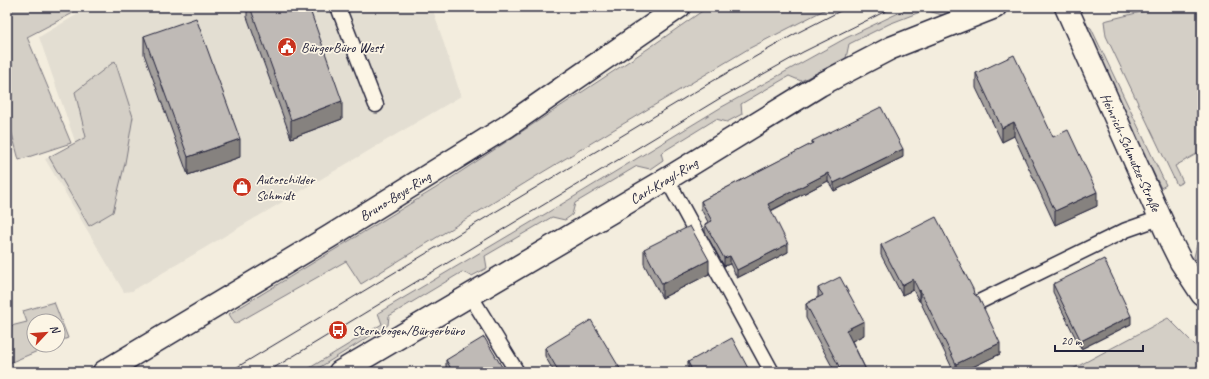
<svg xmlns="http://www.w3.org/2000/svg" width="1209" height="379" viewBox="0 0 1209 379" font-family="Caveat,sans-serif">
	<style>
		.built { fill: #e3ded2 }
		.green { fill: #d4cfc6; stroke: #7b7880 }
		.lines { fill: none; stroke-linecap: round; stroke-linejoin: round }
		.lane-casing { stroke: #22223b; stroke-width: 17 }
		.street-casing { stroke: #22223b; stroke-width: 25 }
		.lane { stroke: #fcf5e5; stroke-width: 14 }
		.street { stroke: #fcf5e5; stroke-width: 22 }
		.tram { stroke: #22223b; stroke-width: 1 }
		.wall { fill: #a4a09d; stroke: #22223b }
		.shaded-wall { fill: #86827f; stroke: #22223b }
		.building { fill: #bfbab6; stroke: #22223b }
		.labels { text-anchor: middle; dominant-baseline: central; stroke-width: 3.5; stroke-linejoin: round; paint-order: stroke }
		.poi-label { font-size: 14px; fill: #22223b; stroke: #fcf5e5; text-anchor: start }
		.street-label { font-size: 14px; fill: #22223b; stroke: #fcf5e5 }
	</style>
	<rect width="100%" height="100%" fill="#f3edde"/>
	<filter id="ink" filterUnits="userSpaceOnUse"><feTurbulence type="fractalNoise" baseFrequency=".025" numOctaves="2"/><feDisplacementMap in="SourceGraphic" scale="8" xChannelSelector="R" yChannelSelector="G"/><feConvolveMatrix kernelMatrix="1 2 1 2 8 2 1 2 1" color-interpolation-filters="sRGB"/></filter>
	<g filter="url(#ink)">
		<path class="built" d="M90 7H432L461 96 132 291 124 292 45 159 77 147 39 37Z"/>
		<path class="green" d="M7 7H71L73 13 27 37 71 143 19 160 11 130 7 111Z
			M708 7H830L748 49 543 172 361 284 346 261 235 324 229 314 436 188 649 48Z
			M911 7H954V11L942 15 925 10 889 24 849 44 846 58 801 81 789 76 741 104 742 114 727 122 716 119 661 153 663 160 650 169 637 166 575 203 572 215 565 220 552 217 485 256 487 268 472 276 462 272 389 316 388 325 312 372H303L382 324 378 313 562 204 720 108 846 38Z
			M1161 7H1202V151L1175 166 1183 182 1177 185 1106 36 1104 21Z
			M1086 25 1091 28 1166 185 1161 188 1089 43Z
			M115 61 133 117 125 163 113 212 89 226 49 157 86 137 75 92Z
			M1197 245 1202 254V270L1194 257Z
			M54 302 68 338 58 342V321H34V345H52L7 364V327L27 322 23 311Z
			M1168 318 1202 352V372H1067Z"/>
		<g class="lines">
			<g class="lane-casing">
				<path id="lane" d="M338 7 376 105
					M667 179 772 372
					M470 295 517 372
					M981 301 1126 230 1160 218"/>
			</g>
			<g class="street-casing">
				<g id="street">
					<path id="s1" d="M1066 7 1171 242 1181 262 1202 294"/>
					<path id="s2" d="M104 372 329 237 506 127 679 7"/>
					<path id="s3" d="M340 372 667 179 820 85 891 48 995 7"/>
				</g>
			</g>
			<use href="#lane" class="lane"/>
			<use href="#street" class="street"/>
			<path class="tram" d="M229 372 713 81 795 34 848 7
				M267 372 722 97 803 52 894 7"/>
		</g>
		<path class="wall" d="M247 7H309L342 119 291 138 247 17Z
			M144 36 240 157 188 175 144 54Z
			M976 73 1053 137 1097 206 1055 225 1014 136 1002 142 976 88Z
			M812 141 903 157 834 191 828 181 771 211 788 252 737 278 730 264 724 266 705 232V224L708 222 701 209V201L812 144Z
			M881 245 974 294 1000 354 962 372H954L920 301H919L913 290 902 295 881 255Z
			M644 249 709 274 662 298 644 264Z
			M1053 284 1131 324 1081 349 1053 292Z
			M818 288 864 335 852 341 867 372H835L806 318V304L818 297Z
			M545 348 622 372H554L545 356Z
			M446 360 505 372H446Z
			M688 362 750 372H689L688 370Z"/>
		<path class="shaded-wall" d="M342 101V119L291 138V120Z
			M1014 122V136L1002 142V128Z
			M240 139V157L188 175V157Z
			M903 149V157L834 191V183Z
			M828 173V181L768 212V204Z
			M1097 192V206L1055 225V211Z
			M788 244V252L737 278V270Z
			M730 256V264L724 266V258Z
			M709 260V274L662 298V284Z
			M913 279V290L902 295V285Z
			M920 290V301H919V291Z
			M1131 316V324L1081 349V341Z
			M864 321V335L846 344V330Z
			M1000 343V354L962 372H956V364Z"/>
		<path class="building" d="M250 7H309L342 101 291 120Z
			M196 18 240 139 188 157 144 36Z
			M1014 55 1053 137 1068 130 1097 192 1055 211 1014 122 1002 128 976 73Z
			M881 107 903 149 834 183 828 173 768 204 788 244 737 270 730 256 724 258 705 224 712 221 701 201 813 143 812 141Z
			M936 217 973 289 974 294 979 298 1000 343 956 364 920 290 919 291 913 279 902 285 881 245Z
			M690 226 709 260 662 284 644 249Z
			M1104 259 1131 316 1081 341 1053 284Z
			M840 277 864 321 846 330 867 372H842L806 304 823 295 818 288Z
			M591 320 622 372H559L545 348Z
			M484 337 505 372H453L446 360Z
			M732 338 750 372H693L688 362Z"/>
	</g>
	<defs>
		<g id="civic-disc" transform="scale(1)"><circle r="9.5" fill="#c8321e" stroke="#fcf5e5"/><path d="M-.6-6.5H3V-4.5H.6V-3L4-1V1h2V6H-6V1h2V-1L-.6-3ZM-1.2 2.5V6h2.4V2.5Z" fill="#fff"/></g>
		<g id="shop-disc" transform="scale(1)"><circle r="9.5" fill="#c8321e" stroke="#fcf5e5"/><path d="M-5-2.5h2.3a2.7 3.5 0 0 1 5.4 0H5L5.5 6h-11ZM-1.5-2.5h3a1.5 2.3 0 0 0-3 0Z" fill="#fff"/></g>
		<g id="bus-disc" transform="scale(1)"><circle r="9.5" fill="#c8321e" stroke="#fcf5e5"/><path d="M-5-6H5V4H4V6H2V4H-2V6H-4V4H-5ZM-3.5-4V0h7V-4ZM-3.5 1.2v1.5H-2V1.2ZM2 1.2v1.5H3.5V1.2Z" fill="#fff"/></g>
	</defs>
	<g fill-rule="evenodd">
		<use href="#civic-disc" x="287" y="47"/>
		<use href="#shop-disc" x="242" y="187"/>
		<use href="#bus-disc" x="338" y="330"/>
	</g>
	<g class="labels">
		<g class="poi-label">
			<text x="301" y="47">BürgerBüro West</text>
			<text x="256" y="179">Autoschilder<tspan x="256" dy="16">Schmidt</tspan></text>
			<text x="352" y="330">Sternbogen/Bürgerbüro</text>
		</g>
		<g class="street-label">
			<text stroke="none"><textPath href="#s1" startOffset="159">Heinrich-Schmutze-Straße</textPath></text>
			<text stroke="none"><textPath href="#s3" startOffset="376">Carl-Krayl-Ring</textPath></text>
			<text stroke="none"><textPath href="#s2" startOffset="340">Bruno-Beye-Ring</textPath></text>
		</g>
	</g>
	<rect width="1209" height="379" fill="none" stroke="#fcf5e5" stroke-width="24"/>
	<rect x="12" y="12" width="1185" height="355" fill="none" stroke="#22223b" stroke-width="1.5" filter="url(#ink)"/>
	<g transform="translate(46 333) rotate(64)"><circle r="19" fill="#fcf5e5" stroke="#a5a1a1"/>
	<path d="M0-3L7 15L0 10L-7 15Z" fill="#c8321e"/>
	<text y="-6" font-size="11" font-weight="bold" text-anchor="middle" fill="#22223b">N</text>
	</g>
	<path d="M1055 345v6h88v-6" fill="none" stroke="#22223b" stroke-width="2"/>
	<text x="1061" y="345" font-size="12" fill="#22223b" stroke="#fcf5e5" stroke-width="3" paint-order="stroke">20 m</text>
</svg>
